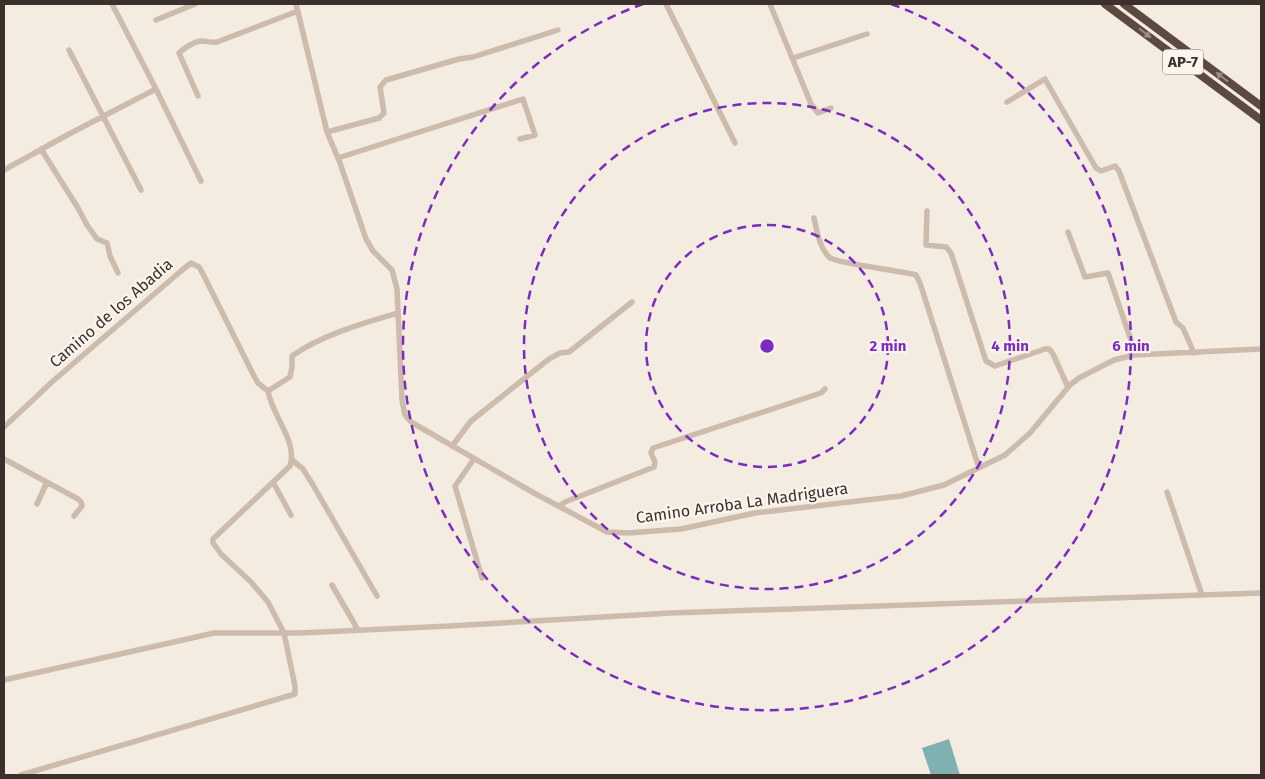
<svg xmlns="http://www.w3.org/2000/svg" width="1265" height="779" viewBox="0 0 1265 779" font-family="'Fira Sans',sans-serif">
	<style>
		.water { fill: #7fb0b2 }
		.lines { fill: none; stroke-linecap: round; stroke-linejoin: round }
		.minor { stroke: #cdbbac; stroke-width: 5.5 }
		.highway { stroke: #5c4a42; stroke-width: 8 }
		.oneway { fill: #9c8e87 }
		.ring { fill: none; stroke: #7b2cbf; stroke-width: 2.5; stroke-dasharray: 9 6 }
		.labels { text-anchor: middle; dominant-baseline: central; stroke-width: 4.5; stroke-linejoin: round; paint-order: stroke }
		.shield { fill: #fbf5ee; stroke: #756b66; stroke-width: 1 }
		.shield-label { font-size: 15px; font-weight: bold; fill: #3b302b }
		.street-label { font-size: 16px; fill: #3b302b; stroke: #fbf5ee }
		.centre { fill: #7b2cbf; stroke: #fbf5ee; stroke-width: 2.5 }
		.ring-label { font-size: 15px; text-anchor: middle; font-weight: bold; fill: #7b2cbf; stroke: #fbf5ee; stroke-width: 4.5; stroke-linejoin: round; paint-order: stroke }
	</style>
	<rect width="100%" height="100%" fill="#f4ebe1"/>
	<path class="water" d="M949 739 960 775H931L922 748Z"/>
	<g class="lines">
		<path class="minor" d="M112 4 156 89
			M296 4 327 132 340 163 366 239 373 251 392 270 397 289 402 400 405 415 411 422 534 493 607 532 628 533 681 529 755 513 901 496 944 485 1005 455 1030 433 1070 385 1079 378 1114 360 1134 355 1261 349
			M666 4 735 143
			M770 4 811 104 818 113 831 108
			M156 20 195 4
			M69 50 141 190
			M793 58 867 34
			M198 96 179 53C184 48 194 42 201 41 206 41 212 43 217 42L298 11
			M1007 102 1045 79 1096 168 1101 171 1115 166 1119 171 1176 322 1183 328 1194 353
			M327 132 379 118 384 113 380 87 386 80 459 59 473 57 558 30
			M41 149 78 208 87 225 97 239 107 243 110 256 118 273
			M338 158 523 99 535 135 520 139
			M4 170 69 134 156 89 201 181
			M927 211 926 245 946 247 951 253 986 361 995 366 1045 349H1049L1053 354 1068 387
			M814 218C817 231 819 247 829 257 834 263 902 271 916 275L920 283 979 468
			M1068 232 1085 277 1108 273 1136 355
			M268 391 290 377 292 367V356C321 335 364 323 398 313
			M4 427 53 381 181 271 191 263 199 267 202 272 253 374 258 383 268 391C272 416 298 441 290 466L213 539V543L221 554 251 582 268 602 284 633 295 686V694L21 775
			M452 446 471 421 549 359 560 353 569 352 632 302
			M4 459 78 499 81 502 82 506 74 516
			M474 459 455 486 482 578
			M292 460 303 469 313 485 377 596
			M273 482 291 515
			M1167 492 1202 595
			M37 504 47 482
			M559 506 565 502 654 467 655 462 651 453 653 448 821 393 825 389
			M332 585 358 630
			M4 680 214 633H299L450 626 671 613 1261 593"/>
		<path class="highway" d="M1105 4 1261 120
			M1124 4 1261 106"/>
	</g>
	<defs><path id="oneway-solid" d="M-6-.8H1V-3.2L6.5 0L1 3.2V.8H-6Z" transform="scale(1.25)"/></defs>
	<g class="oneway">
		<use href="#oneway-solid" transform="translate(1145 33) rotate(37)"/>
		<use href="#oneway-solid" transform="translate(1222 77) rotate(-143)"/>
	</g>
	<g class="ring">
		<circle cx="767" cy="346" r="121"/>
		<circle cx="767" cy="346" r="243"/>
		<path d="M891 4A364 364 0 1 1 643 4"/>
	</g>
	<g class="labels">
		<rect class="shield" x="1163" y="49.5" width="40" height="25" rx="4"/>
		<g class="shield-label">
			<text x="1183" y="62">AP-7</text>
		</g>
		<g class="street-label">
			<text transform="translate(111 313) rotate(-41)">Camino de los Abadia</text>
			<text transform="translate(742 503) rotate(-8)">Camino Arroba La Madriguera</text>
		</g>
	</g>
	<circle cx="767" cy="346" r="8" class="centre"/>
	<g class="ring-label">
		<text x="888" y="351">2 min</text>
		<text x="1010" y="351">4 min</text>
		<text x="1131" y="351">6 min</text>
	</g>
	<rect width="1265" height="779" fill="none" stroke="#3b302b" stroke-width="10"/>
</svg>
